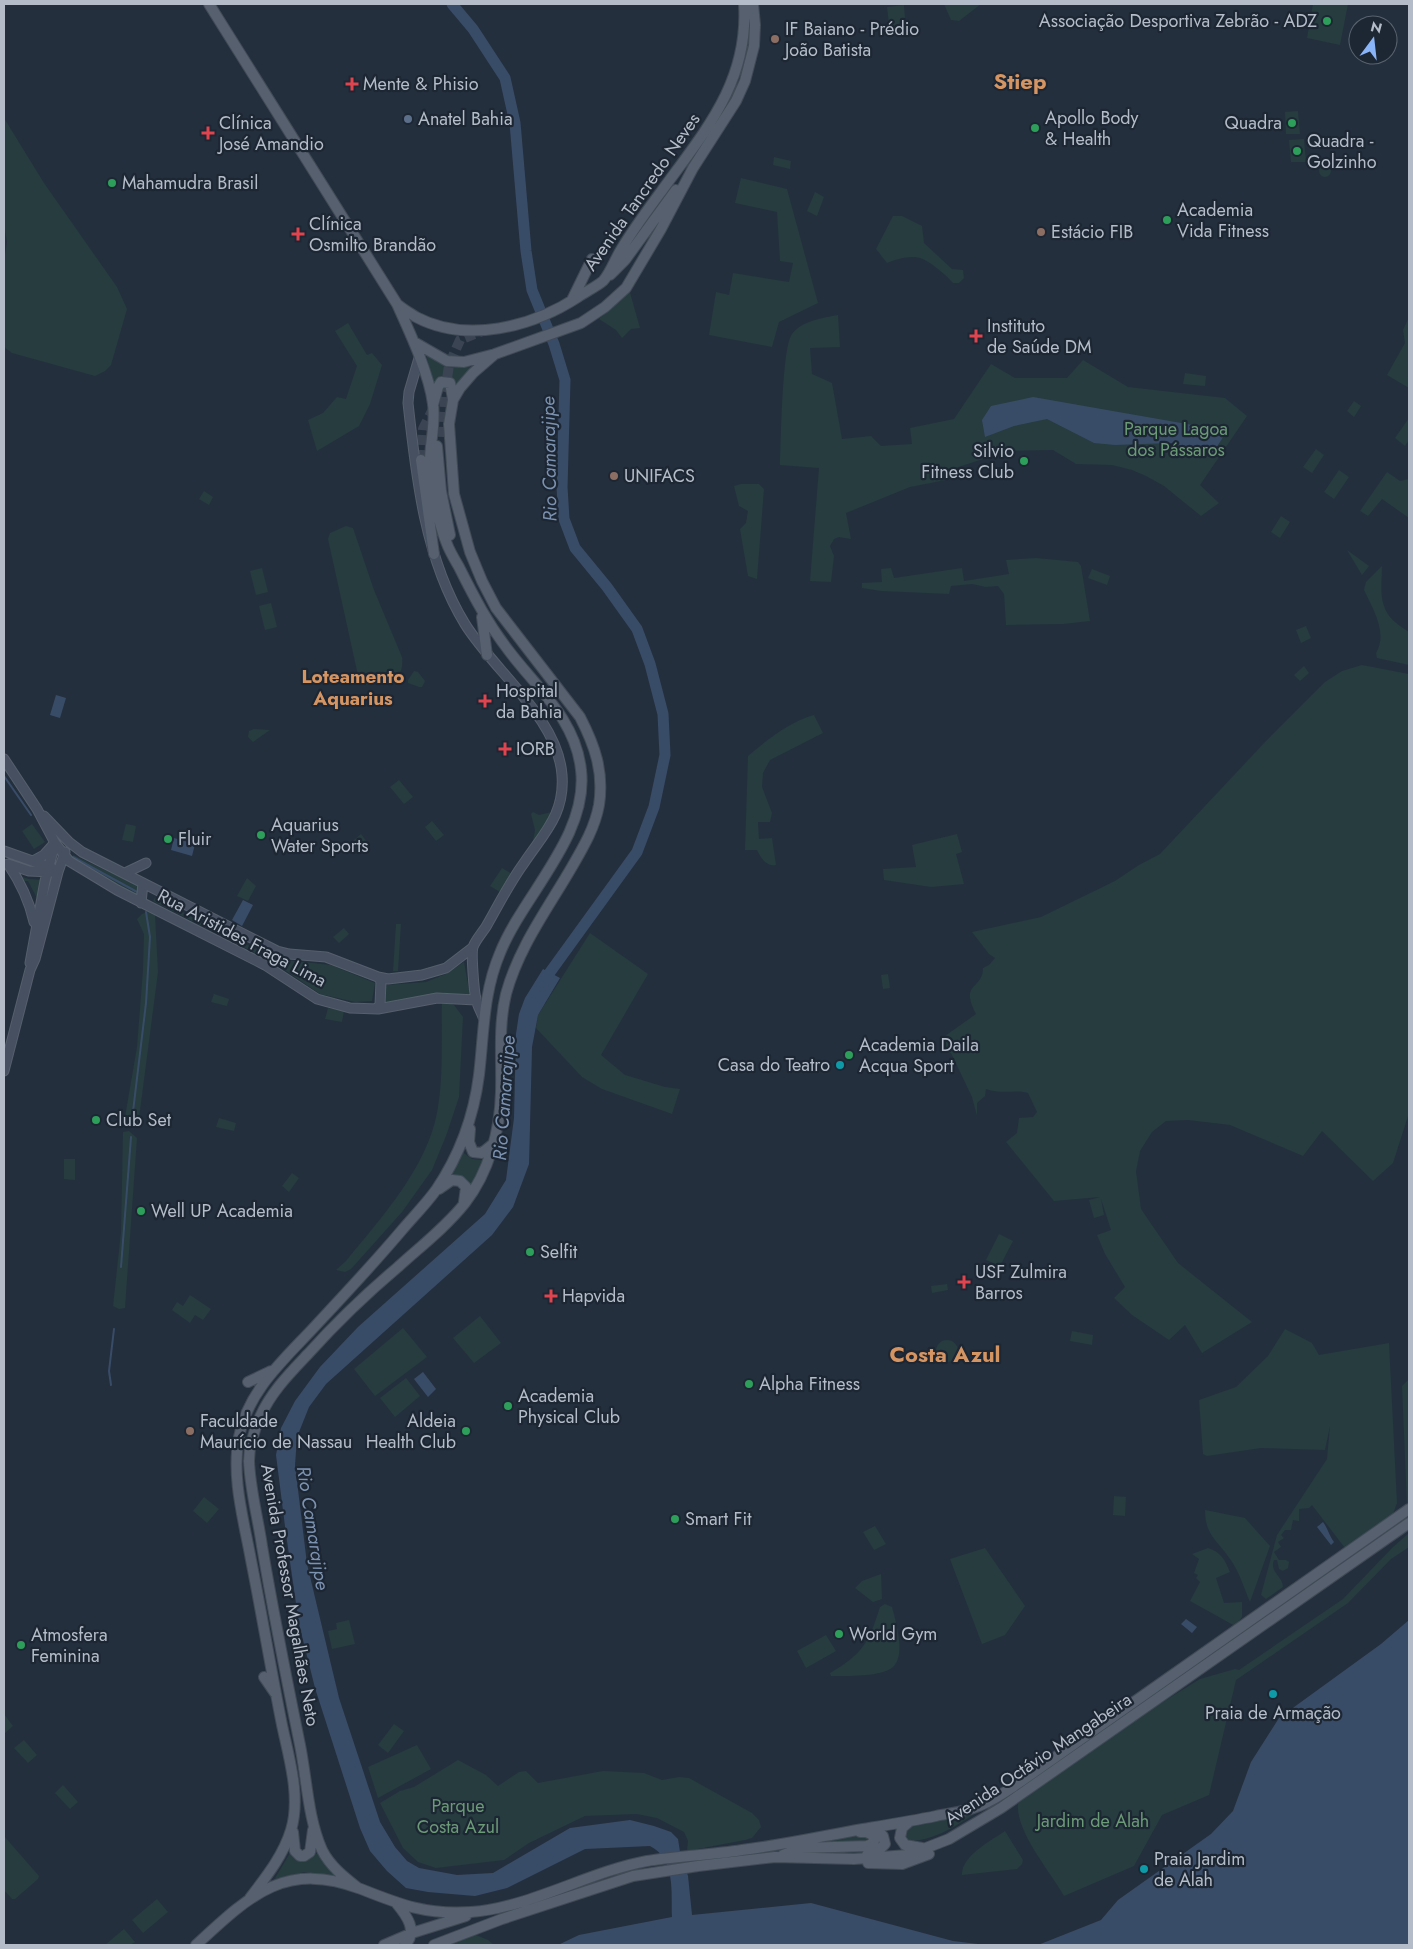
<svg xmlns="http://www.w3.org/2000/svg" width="1413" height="1949" viewBox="0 0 1413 1949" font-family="Jost,sans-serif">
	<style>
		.green { fill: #263c3f }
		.water { fill: #394c67 }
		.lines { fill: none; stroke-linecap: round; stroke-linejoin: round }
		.stream { stroke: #394c67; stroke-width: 2 }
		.river { stroke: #394c67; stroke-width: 11 }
		.primary-tunnel { stroke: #3a4453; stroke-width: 10; stroke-dasharray: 10 5; stroke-linecap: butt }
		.secondary-casing { stroke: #565f6c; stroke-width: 11 }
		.primary-casing { stroke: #414a57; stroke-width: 12 }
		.secondary { stroke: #465061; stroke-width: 9 }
		.primary { stroke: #56606e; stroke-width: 10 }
		.leisure-dot { fill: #2e9e5b; stroke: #1d2633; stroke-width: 2 }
		.education-dot { fill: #8d6e63; stroke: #1d2633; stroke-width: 2 }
		.health-dot { fill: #e0444e; stroke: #1d2633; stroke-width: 2 }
		.service-dot { fill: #5c6f8a; stroke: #1d2633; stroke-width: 2 }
		.culture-dot { fill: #0f9aa8; stroke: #1d2633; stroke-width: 2 }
		.labels { text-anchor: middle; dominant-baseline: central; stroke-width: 4.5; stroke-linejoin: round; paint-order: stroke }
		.poi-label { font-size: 18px; fill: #b4bcc9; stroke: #1d2633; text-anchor: start }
		.street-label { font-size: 18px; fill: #b4bcc9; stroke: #1d2633 }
		.park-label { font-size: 18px; fill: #6b9a76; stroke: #1d2633 }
		.water-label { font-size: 19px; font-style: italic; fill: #7c92b1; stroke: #1d2633 }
		.neighbourhood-label { font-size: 19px; font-weight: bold; fill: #d59563; stroke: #1d2633 }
		.district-label { font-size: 22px; font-weight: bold; fill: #d59563; stroke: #1d2633 }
	</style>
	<rect width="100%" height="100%" fill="#242f3e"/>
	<path class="green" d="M944 4H981L959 21 951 20Z
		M1313 4H1348L1340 45 1307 38Z
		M904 5 906 32 890 33 887 7Z
		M1298 111 1300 134H1286L1285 112Z
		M4 118 44 183 117 287 127 309 111 365 105 371 95 376 12 353 4 347V261L7 242 4 224Z
		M1304 139 1306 162H1291L1289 140Z
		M774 157 791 161 790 169 773 165Z
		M1319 171a6 6 0 1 1 12 0a6 6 0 1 1-12 0Z
		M741 178 787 189 818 303 779 322 772 347 709 335 716 292 729 295 733 273 789 282 793 263 780 261 777 212 735 203Z
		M815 192 824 197 817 216 807 211Z
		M893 216H902L922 226 924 243 952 269 963 270 964 278 959 283H953C945 274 931 262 920 258 911 255 896 259 887 263L876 249Z
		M629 289 640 328 631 329 622 338 616 330 599 319 623 297Z
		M838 315 840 347 810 348 812 374 832 383 842 439 871 436 881 446 912 444 910 428 954 419 991 364 1015 378H1067L1083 360 1128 387 1225 398 1247 416 1200 485 1219 503 1201 516 1164 486 1146 476 1132 470 1112 465 1076 464 1053 450 1008 451 949 470 951 479 910 487 846 513 851 539 839 537 834 539 830 546 834 556 831 582 810 581 819 468 780 465C781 443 782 347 792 334 803 320 823 318 838 315Z
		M1409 317V388L1387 375 1405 343 1403 330Z
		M348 323 367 355 372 353 382 365 370 404 359 426 317 451 308 420 323 413 337 397 346 399 357 366 335 331Z
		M426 354C441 364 453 368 472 367L457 385 448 377 439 379 434 386Z
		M1185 373 1206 376 1205 386 1183 384Z
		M1354 401 1361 406 1354 417 1347 411Z
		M1409 418V440L1405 446 1395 438Z
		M1316 449 1324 455 1312 473 1303 467Z
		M1339 470 1349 477 1334 499 1324 492Z
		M1387 472 1400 481 1409 479V518L1382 499 1368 516 1360 511Z
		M741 484H759L764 489 757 579 748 576 740 529 746 523 748 511 739 506 734 486Z
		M204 491 213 497 209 505 199 499Z
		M1281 516 1290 522 1280 538 1271 532Z
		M346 526 353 528 374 590 402 657C405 683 386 682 366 685L359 680 328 539 330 533Z
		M1347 550 1369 566 1362 575Z
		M1036 558 1078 562 1081 566 1090 621 1063 624 1006 625 1004 594 998 586 986 587 972 584 951 586 949 594 881 591 862 588V583L882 582 881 569 891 568 894 578 962 568 964 581 1009 574 1006 560Z
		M1382 566C1382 583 1378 602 1390 617 1395 623 1403 628 1409 632V665L1377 658 1376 653C1388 633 1373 609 1364 590L1366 582Z
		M262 568 268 592 256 595 250 571Z
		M1092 569 1110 576 1107 585 1088 578Z
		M271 603 277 627 265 630 259 606Z
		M1306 626 1311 638 1301 643 1296 630Z
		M1362 665 1409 674V1113L1393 1163 1373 1181 1322 1131 1303 1156 1230 1125 1188 1120 1166 1121 1152 1132 1140 1151 1136 1171 1141 1209 1178 1263 1252 1322 1202 1353 1185 1325 1169 1340 1132 1315 1114 1298 1125 1287 1105 1254 1097 1235 1111 1230 1101 1199 1104 1215 1094 1218 1089 1200 1100 1197 1054 1201 1006 1142 1017 1133 1019 1118 1033 1117 1037 1112 1028 1093C1014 1089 1004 1095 986 1089L985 1096 977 1103V1116L972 1097 951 1053H947L945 1036 976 1014C959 982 983 990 983 968L989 965 995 958 989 954 972 932 1041 917 1115 881 1139 865 1160 854 1266 741 1325 682 1342 671Z
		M1304 666 1309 673 1300 681 1294 675Z
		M414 671 418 672 425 681 422 687H419L408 683V680Z
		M814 715 823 733 770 760 763 773 762 787 772 813 770 822H758L759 839 772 838 776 865C766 867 761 858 757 850H745L748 756C767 740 789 722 814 715Z
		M254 729 270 730 253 742 248 737 249 731Z
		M399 780 413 797 404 804 390 787Z
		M533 812 539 815 552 812 546 827 532 846 535 830 531 814Z
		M432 821 444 835 436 841 425 827Z
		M32 824 45 842 34 849 22 831Z
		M126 824 136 826 133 842 122 840Z
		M361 834 367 842 354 853 348 845Z
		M957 834 962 852 956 854 964 884 931 887 884 880 883 869 916 867 912 845Z
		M73 855 141 887 138 899 71 858Z
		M502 868 512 874 500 892 490 886Z
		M19 876 29 879 44 880 39 902 28 881H23Z
		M247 878 256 886 248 901 237 896Z
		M155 898 275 959 331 965 375 983 372 1001 355 1002 320 994 273 962 153 901Z
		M148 912 155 915 158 972 138 1126 125 1117 137 1047 143 970 144 934 137 919 142 914Z
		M396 924H401L398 971H393Z
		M344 928 349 934 339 943 333 937Z
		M590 933 648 974 601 1055 625 1075 665 1087 680 1089 672 1114 602 1089 582 1077 536 1028 538 1015Z
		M464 962 470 995 438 994 384 1004 386 985 426 982 446 974Z
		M888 974 890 988 883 989 881 975Z
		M214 994 229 999 227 1006 211 1002Z
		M442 1000 454 1005 463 1017 459 1097 446 1136 432 1170 402 1212 351 1269 345 1272 336 1270 346 1261C381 1218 426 1169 437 1113 444 1076 441 1037 442 1000Z
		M328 1008 344 1011 342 1022 325 1019Z
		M219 1118 236 1123 234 1131 216 1127Z
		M129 1131 137 1138 125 1308 119 1309 113 1306 121 1232 123 1132Z
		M461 1151 472 1159 484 1160 471 1188 450 1177Z
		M64 1159H75V1180L64 1179Z
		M292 1173 299 1178 289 1192 282 1186Z
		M999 1234 1013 1241 1000 1266 986 1260Z
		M947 1284 948 1290 932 1293 931 1286Z
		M190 1295 211 1309 203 1320 195 1315 190 1323 172 1310 177 1302 183 1306Z
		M480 1316 501 1343 474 1363 453 1338Z
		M403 1328 427 1357 375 1396 354 1369Z
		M1285 1329 1312 1343 1319 1355 1389 1343 1397 1503 1393 1514 1348 1552 1312 1505 1309 1508 1299 1509V1521L1293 1520 1291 1530H1285L1281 1535 1284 1538 1278 1542 1281 1547 1274 1552 1279 1560H1286L1289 1562 1288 1568 1283 1571 1279 1569 1277 1560H1274C1269 1572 1283 1576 1283 1587L1266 1599 1261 1595 1277 1535 1327 1459 1330 1426 1325 1450 1261 1448 1207 1456 1203 1454 1199 1400 1236 1387 1268 1356Z
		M1072 1331 1093 1335 1092 1345 1070 1341Z
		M936 1351a11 11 0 1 1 22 0a11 11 0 1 1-22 0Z
		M406 1378 420 1396 395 1417 380 1398Z
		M1409 1379V1503L1407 1505 1402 1386Z
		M1114 1496 1126 1497 1125 1516 1113 1515Z
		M204 1497 219 1509 207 1523 193 1511Z
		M1205 1510 1245 1518 1270 1546 1250 1602C1244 1588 1239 1571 1230 1559 1217 1540 1205 1535 1205 1510Z
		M875 1526 886 1544 874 1550 863 1532Z
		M1409 1533V1547L1391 1559 1348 1603 1236 1680 1209 1795 1162 1815 1134 1866 1064 1896C1050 1871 1015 1831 1018 1803L1153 1708 1200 1679 1235 1669 1239 1670 1343 1599 1393 1547Z
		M985 1548 1025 1606 1005 1635 982 1644 950 1559Z
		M1208 1548C1221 1552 1225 1560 1230 1572L1216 1578 1224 1603 1242 1602V1617L1235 1626 1190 1601 1200 1582 1196 1578 1198 1575 1194 1573 1199 1559 1192 1554Z
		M881 1574 882 1599 873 1602 855 1588 862 1581Z
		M885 1604 892 1607C896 1622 906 1655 893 1667 882 1677 846 1676 831 1676L830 1673C863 1654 869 1642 880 1607Z
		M349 1620 355 1644 332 1649 328 1631 337 1629 336 1623Z
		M826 1635 836 1651 806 1668 797 1651Z
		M4 1714 13 1726 4 1734Z
		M394 1724 404 1731 388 1753 378 1745Z
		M24 1740 37 1755 28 1763 14 1748Z
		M417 1745 431 1769 378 1798 368 1767Z
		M458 1760 486 1775 498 1786 519 1772 526 1771 538 1783 603 1771 644 1773 662 1780 679 1777 689 1778 752 1813 759 1820 761 1827 752 1838 745 1840 687 1851 688 1841 684 1832 657 1818 637 1814 585 1816 529 1843 504 1860 436 1868 418 1862 403 1848 380 1803 400 1791 414 1787Z
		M63 1785 78 1802 70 1809 55 1793Z
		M979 1811C959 1824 933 1842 908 1841L904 1836V1832L909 1826Z
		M1005 1831 1023 1860 1022 1864 1017 1869 962 1875C961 1856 992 1840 1005 1831Z
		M870 1832 882 1841 866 1853 786 1852 759 1854V1852Z
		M4 1836 39 1876 38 1879 15 1899H12L4 1890Z
		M290 1853C299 1862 308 1862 317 1853L337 1877 304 1872 274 1880Z
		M157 1899 168 1912 143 1933 132 1920Z
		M124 1929 135 1942 130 1945H105Z
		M476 1935 488 1940 494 1945H443L467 1936Z"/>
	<path class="water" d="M1033 397 1221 430 1225 434 1213 453 1171 443 1115 445 1094 443 1047 419 1014 426 985 437 982 420 991 406Z
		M56 695 66 698 60 718 50 715Z
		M174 838 195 844 192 856 171 850Z
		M243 900 253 905 242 926 232 920Z
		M543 969 560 978 538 1015 532 1047 529 1164 513 1207 492 1235 326 1384 309 1407 297 1437 295 1465 307 1564 339 1698 380 1822 395 1847 407 1861 419 1868 457 1875 493 1873 570 1828 630 1820 654 1826 671 1832 678 1839 680 1852 688 1876 692 1915 811 1903 953 1941 986 1945H558L579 1935 672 1917C671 1893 676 1859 650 1846L585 1849 507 1888 475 1896 428 1892 406 1888 387 1871 370 1851 360 1828 315 1688 299 1624 286 1534 276 1455 281 1428 295 1401 320 1367 358 1327 485 1214 506 1180 514 1118 516 1034 519 1014 525 998Z
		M423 1372 436 1389 428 1397 414 1379Z
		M1323 1522C1328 1529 1329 1535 1334 1542L1331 1545 1317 1527Z
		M1186 1619 1197 1627 1192 1633 1181 1624Z
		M1409 1620V1945H1038L1101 1920 1118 1900 1211 1834 1233 1811 1251 1762 1279 1718 1381 1644Z"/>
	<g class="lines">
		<path class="stream" d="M4 776 31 815
			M73 857 139 893
			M132 1120 146 1003 150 937 146 912
			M121 1267 131 1137
			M111 1385 109 1371 114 1329"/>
		<path class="river" d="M452 4 473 29 505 78 515 123 526 251 532 290 554 344 565 380 562 487 564 519 575 548 607 587 637 629 650 664 663 714 665 755 654 807 637 852 548 975 542 986"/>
		<path class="primary-tunnel" d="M443 437 445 393 449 365 460 340 482 331
			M421 460 423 429 434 407"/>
		<g class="secondary-casing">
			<path id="secondary" d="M419 358 409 392 408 403C416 477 425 559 465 624 494 671 558 718 562 775 565 814 544 833 524 863 510 882 499 904 487 925 483 932 476 939 473 947 471 953 474 992 476 999 477 1005 481 1011 483 1017
				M4 759 37 809 55 843 69 861 117 890 265 965 317 999 350 1008 378 1009 437 998 476 1000
				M44 816 69 842 82 852 277 951 289 954 326 957 378 977 388 979 422 975 446 968 472 948
				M4 851 52 868
				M33 861 44 855 53 845
				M8 864C21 883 29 900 34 922
				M8 864 29 871 51 872
				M125 873 146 863
				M141 903 143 883
				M30 963 45 881 55 843
				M376 1009 380 1005 381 981 378 977
				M4 1071 30 970 35 959 58 872 65 852"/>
		</g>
		<g class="primary-casing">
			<path id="primary" d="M209 4 397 304C403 309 410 313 416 317 467 344 532 327 578 297 585 292 596 287 603 281 610 274 616 257 622 248 634 228 649 208 663 189 706 130 749 81 744 4
				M610 275 625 260 676 190
				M572 300 592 259
				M414 342 447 361 464 362 495 354 581 323 605 307 626 288 661 229 693 168 736 101 745 81 754 46 755 25 753 4
				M433 405 438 387 441 382 450 383 453 399
				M437 446 441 491 450 535
				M421 460 434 554
				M482 617 487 655
				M470 1129 469 1142 473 1152 482 1153 493 1144
				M439 1189 452 1180 460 1181 466 1187 464 1202
				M248 1382 271 1371
				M264 1677 275 1693
				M910 1821 902 1828 900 1838 905 1845 922 1848
				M293 1832 295 1851 300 1856H304L310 1852 313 1830
				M783 1855 802 1848 867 1846 872 1844 874 1841 873 1835 866 1832H860
				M867 1855 878 1851 885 1844 883 1836 875 1827
				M868 1863 902 1864 929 1854
				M358 1888C344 1877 330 1866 322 1850 307 1816 307 1776 299 1740 286 1676 273 1611 262 1546 258 1518 250 1489 249 1461 249 1446 254 1431 260 1417 271 1392 290 1373 308 1354 336 1323 366 1294 398 1267 420 1247 446 1227 465 1203 489 1172 500 1131 501 1092 502 1059 498 1027 506 994 519 946 549 907 573 865 584 846 595 827 599 805 604 772 595 746 580 717L496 608 482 581 470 552 454 494 449 424 453 400 460 388 473 373 495 354
				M250 1898C266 1877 283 1856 291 1830 301 1797 289 1758 282 1725 271 1670 262 1615 251 1560 244 1521 231 1477 239 1437 248 1389 287 1357 318 1323 347 1292 375 1262 402 1230 413 1217 426 1204 436 1190 459 1156 474 1115 479 1075 484 1033 483 993 500 953 523 895 589 836 581 770 576 720 537 688 509 651 488 624 474 597 459 567 455 560 450 552 447 544 439 525 431 487 430 466 429 446 436 425 433 404 429 373 410 333 397 304
				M397 1904C407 1916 418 1931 405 1945
				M196 1945C249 1896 285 1860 361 1889 401 1905 427 1915 471 1912 529 1908 588 1872 647 1861 678 1856 711 1855 742 1850 783 1845 823 1836 863 1829 887 1825 912 1821 936 1816 950 1813 965 1812 979 1806 994 1800 1007 1791 1020 1782L1409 1509
				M384 1945 412 1933 466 1916
				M434 1945 502 1919 633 1876 698 1866 775 1857 854 1859 908 1855 949 1839 1001 1808 1409 1523"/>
		</g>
		<use href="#secondary" class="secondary"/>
		<use href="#primary" class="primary"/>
	</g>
	<g class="leisure-dot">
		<circle cx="1327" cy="21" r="5"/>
		<circle cx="1292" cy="123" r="5"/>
		<circle cx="1035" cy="128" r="5"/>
		<circle cx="1297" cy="151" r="5"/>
		<circle cx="112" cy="183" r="5"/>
		<circle cx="1167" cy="220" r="5"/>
		<circle cx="1024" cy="461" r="5"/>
		<circle cx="261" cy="835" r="5"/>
		<circle cx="168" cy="839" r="5"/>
		<circle cx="849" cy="1055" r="5"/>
		<circle cx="96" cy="1120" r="5"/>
		<circle cx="141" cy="1211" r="5"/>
		<circle cx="530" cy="1252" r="5"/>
		<circle cx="749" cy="1384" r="5"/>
		<circle cx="508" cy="1406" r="5"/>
		<circle cx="466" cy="1431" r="5"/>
		<circle cx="675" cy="1519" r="5"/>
		<circle cx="839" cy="1634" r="5"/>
		<circle cx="21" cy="1645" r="5"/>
	</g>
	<g class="education-dot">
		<circle cx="775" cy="39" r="5"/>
		<circle cx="1041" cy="232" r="5"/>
		<circle cx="614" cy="476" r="5"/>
		<circle cx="190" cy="1431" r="5"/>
	</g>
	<g class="health-dot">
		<path d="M349.5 76.5h5v5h5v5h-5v5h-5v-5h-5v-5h5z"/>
		<path d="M205.5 125.5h5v5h5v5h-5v5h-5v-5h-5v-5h5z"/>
		<path d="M295.5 226.5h5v5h5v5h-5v5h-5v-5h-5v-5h5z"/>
		<path d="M973.5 328.5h5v5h5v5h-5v5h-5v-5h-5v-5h5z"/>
		<path d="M482.5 693.5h5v5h5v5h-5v5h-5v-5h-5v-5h5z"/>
		<path d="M502.5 741.5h5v5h5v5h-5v5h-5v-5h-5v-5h5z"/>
		<path d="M961.5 1274.5h5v5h5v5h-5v5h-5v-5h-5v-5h5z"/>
		<path d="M548.5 1288.5h5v5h5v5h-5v5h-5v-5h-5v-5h5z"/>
	</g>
	<circle class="service-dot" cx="408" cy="119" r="5"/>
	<g class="culture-dot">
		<circle cx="840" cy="1065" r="5"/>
		<circle cx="1273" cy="1694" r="5"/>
		<circle cx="1144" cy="1869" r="5"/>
	</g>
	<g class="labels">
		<g class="poi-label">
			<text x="1317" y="21" text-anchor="end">Associação Desportiva Zebrão - ADZ</text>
			<text x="785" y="29">IF Baiano - Prédio<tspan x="785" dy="21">João Batista</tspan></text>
			<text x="363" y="84">Mente &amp; Phisio</text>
			<text x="1045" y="118">Apollo Body<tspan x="1045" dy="21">&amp; Health</tspan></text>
			<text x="418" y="119">Anatel Bahia</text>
			<text x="219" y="123">Clínica<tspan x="219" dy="21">José Amandio</tspan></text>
			<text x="1282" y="123" text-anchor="end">Quadra</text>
			<text x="1307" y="141">Quadra -<tspan x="1307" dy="21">Golzinho</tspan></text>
			<text x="122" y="183">Mahamudra Brasil</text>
			<text x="1177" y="210">Academia<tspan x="1177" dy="21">Vida Fitness</tspan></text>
			<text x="309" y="224">Clínica<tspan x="309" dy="21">Osmilto Brandão</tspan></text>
			<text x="1051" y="232">Estácio FIB</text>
			<text x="987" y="326">Instituto<tspan x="987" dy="21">de Saúde DM</tspan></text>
			<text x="1014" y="451" text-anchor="end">Silvio<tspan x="1014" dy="21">Fitness Club</tspan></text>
			<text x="624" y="476">UNIFACS</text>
			<text x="496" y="691">Hospital<tspan x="496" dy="21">da Bahia</tspan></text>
			<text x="516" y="749">IORB</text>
			<text x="271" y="825">Aquarius<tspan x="271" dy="21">Water Sports</tspan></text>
			<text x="178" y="839">Fluir</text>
			<text x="859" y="1045">Academia Daila<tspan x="859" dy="21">Acqua Sport</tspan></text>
			<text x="830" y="1065" text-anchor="end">Casa do Teatro</text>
			<text x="106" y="1120">Club Set</text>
			<text x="151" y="1211">Well UP Academia</text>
			<text x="540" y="1252">Selfit</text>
			<text x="975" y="1272">USF Zulmira<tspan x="975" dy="21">Barros</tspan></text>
			<text x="562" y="1296">Hapvida</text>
			<text x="759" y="1384">Alpha Fitness</text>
			<text x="518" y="1396">Academia<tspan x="518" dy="21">Physical Club</tspan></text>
			<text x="200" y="1421">Faculdade<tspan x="200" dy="21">Maurício de Nassau</tspan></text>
			<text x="456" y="1421" text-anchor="end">Aldeia<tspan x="456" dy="21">Health Club</tspan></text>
			<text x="685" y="1519">Smart Fit</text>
			<text x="849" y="1634">World Gym</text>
			<text x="31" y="1635">Atmosfera<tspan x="31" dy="21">Feminina</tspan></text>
			<text x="1273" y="1713" text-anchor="middle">Praia de Armação</text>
			<text x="1154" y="1859">Praia Jardim<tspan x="1154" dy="21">de Alah</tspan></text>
		</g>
		<g class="street-label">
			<text transform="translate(642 192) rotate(-55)">Avenida Tancredo Neves</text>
			<text transform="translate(242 938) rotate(28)">Rua Aristides Fraga Lima</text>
			<text transform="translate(290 1595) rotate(80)">Avenida Professor Magalhães Neto</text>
			<text transform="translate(1038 1759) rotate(-34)">Avenida Octávio Mangabeira</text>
		</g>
		<g class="park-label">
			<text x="1176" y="429">Parque Lagoa<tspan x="1176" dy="21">dos Pássaros</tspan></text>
			<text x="458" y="1806">Parque<tspan x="458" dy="21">Costa Azul</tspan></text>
			<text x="1093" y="1821">Jardim de Alah</text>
		</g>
		<g class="water-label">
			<text transform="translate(549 459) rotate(-91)">Rio Camarajipe</text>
			<text transform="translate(504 1098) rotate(-86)">Rio Camarajipe</text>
			<text transform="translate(313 1528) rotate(81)">Rio Camarajipe</text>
		</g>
		<g class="neighbourhood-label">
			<text x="353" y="676">Loteamento<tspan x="353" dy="22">Aquarius</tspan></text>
		</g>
		<g class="district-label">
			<text x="1020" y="81">Stiep</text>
			<text x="945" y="1354">Costa Azul</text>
		</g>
	</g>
	<rect width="1413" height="1949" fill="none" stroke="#b4bcc9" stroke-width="10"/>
	<g transform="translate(1373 40) rotate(15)"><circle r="24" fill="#1d2633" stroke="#59626f"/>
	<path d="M0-4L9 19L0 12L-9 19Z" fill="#8ab4f8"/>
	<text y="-8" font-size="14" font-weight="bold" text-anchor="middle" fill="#b4bcc9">N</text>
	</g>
</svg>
